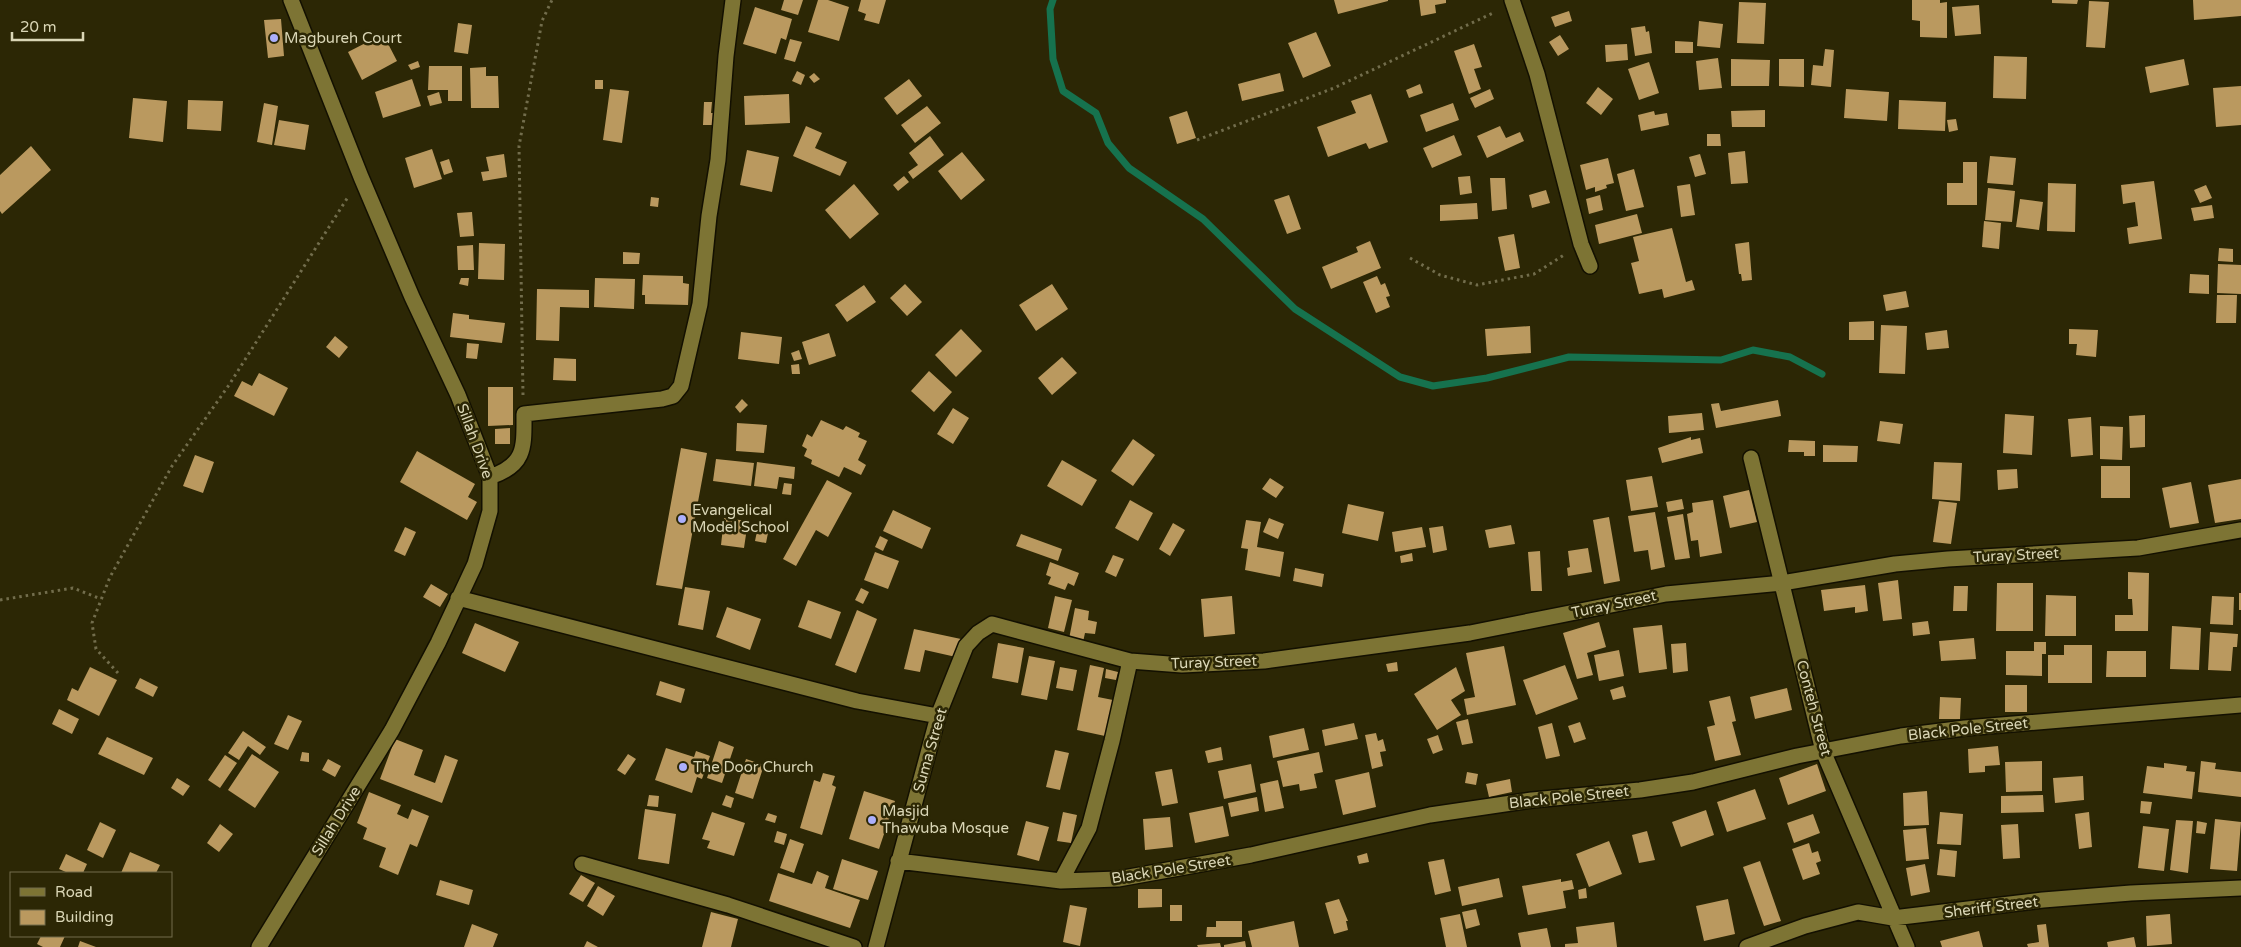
<svg xmlns="http://www.w3.org/2000/svg" width="2241" height="947" viewBox="0 0 2241 947" font-family="'Varela Round',sans-serif">
	<style>
		.lines { fill: none; stroke-linecap: round; stroke-linejoin: round }
		.stream { stroke: #16724e; stroke-width: 7 }
		.building { fill: #ba995f }
		.minor-casing { stroke: #131001; stroke-width: 18 }
		.path { stroke: #726d4c; stroke-width: 3; stroke-dasharray: 2.5 4; stroke-linecap: butt }
		.minor { stroke: #7d7434; stroke-width: 15 }
		.poi-dot { fill: #acaffb; stroke: #2c2705; stroke-width: 2 }
		.labels { text-anchor: middle; dominant-baseline: central; stroke-width: 5; stroke-linejoin: round; paint-order: stroke }
		.poi-label { font-size: 15px; fill: #dad6b6; stroke: #2c2705; text-anchor: start }
		.street-label { font-size: 15px; fill: #dad6b6; stroke: #2c2705 }
	</style>
	<rect width="100%" height="100%" fill="#2c2705"/>
	<g class="lines">
		<path class="stream" d="M1053 0 1050 9 1053 59 1063 91 1096 113 1108 143 1129 168 1203 219 1295 309 1400 377 1433 386 1487 378 1569 357 1721 360 1753 350 1790 357 1822 374"/>
	</g>
	<path class="building" d="M784 0H803L798 15 781 10Z
		M818 0H828L849 7 839 41 808 32Z
		M861 0H886L879 24 864 20 866 14 858 11Z
		M1334 0H1388V1L1338 14Z
		M1419 0H1446V3L1435 5 1436 13 1421 16Z
		M1912 0H1940V3L1947 2V38L1920 37V21L1912 20Z
		M2052 0H2078L2077 4 2052 3Z
		M2193 0H2241V16L2194 20Z
		M2089 1 2109 2 2105 48 2086 47Z
		M1739 2 1766 3 1764 44 1737 43Z
		M1979 5 1981 34 1955 36 1952 7Z
		M755 7 792 19 786 40 781 38 776 54 743 44Z
		M1569 11 1572 21 1555 27 1551 17Z
		M281 19 284 56 268 58 264 20Z
		M1699 21 1723 24 1720 48 1697 46Z
		M458 23 472 25 468 54 454 52Z
		M1645 26 1646 32 1649 31 1652 53 1635 56 1631 28Z
		M1316 32 1331 66 1303 78 1288 43Z
		M383 34 397 61 362 80 348 52Z
		M1560 35 1569 49 1558 56 1549 42Z
		M790 39 802 42 795 62 784 59Z
		M1675 41 1693 42V53H1675Z
		M1474 44 1482 67 1474 69 1481 89 1469 94 1454 51Z
		M1627 44 1628 60 1606 62 1605 45Z
		M1825 49 1834 50 1831 87 1811 85 1813 65 1823 66Z
		M1994 56 2027 57 2026 99 1993 98Z
		M1718 58 1722 88 1699 90 1696 61Z
		M1731 59 1770 60 1769 86H1731Z
		M1779 59H1804V87L1779 86Z
		M2184 59 2189 85 2150 93 2145 67Z
		M418 61 420 67 411 70 408 65Z
		M1649 62 1659 93 1639 100 1628 69Z
		M429 66H462V101H448V90H428Z
		M486 67V76H498L499 108H471L470 68Z
		M797 71 805 75 801 85 792 81Z
		M814 73 820 79 814 83 809 77Z
		M1280 73 1284 91 1242 101 1238 84Z
		M412 79 421 106 383 118 375 92Z
		M909 79 922 96 897 115 884 98Z
		M595 80H603V89H595Z
		M1420 84 1423 93 1409 98 1406 90Z
		M2241 86V125L2216 127 2213 88Z
		M1598 87 1613 99 1601 115 1586 103Z
		M610 89 629 91 622 143 603 140Z
		M1490 89 1494 99 1475 108 1470 98Z
		M1846 89 1889 92 1887 121 1844 118Z
		M439 92 442 103 430 106 427 96Z
		M789 94 790 123 745 125 744 96Z
		M1371 94 1388 142 1369 149 1366 143 1328 157 1317 127 1356 113 1351 101Z
		M133 98 167 101 163 142 129 138Z
		M188 100 223 101 221 131 187 129Z
		M1899 100 1946 102 1945 131 1898 129Z
		M704 102H712L711 113H716V125H703Z
		M264 103 278 106 272 145 257 142Z
		M1453 103 1459 120 1426 132 1420 115Z
		M927 106 941 123 915 143 901 125Z
		M1765 110V127H1732L1731 111Z
		M1187 111 1196 138 1177 144 1169 117Z
		M1654 111 1655 115 1667 113 1669 125 1641 131 1638 115Z
		M1956 119 1958 130 1949 132 1947 120Z
		M279 120 309 125 305 150 274 145Z
		M806 126 822 133 815 148 847 162 840 176 793 156Z
		M1500 126 1506 138 1520 132 1524 141 1487 158 1477 136Z
		M1707 134H1720L1721 146H1707Z
		M1454 135 1462 155 1432 168 1423 148Z
		M930 136 944 155 913 179 908 172 918 165 909 153Z
		M31 146 51 170 2 214 0 211V175Z
		M432 149 442 179 414 188 405 158Z
		M747 150 779 157 772 192 740 185Z
		M1745 151 1748 183 1731 184 1728 153Z
		M962 152 985 180 961 200 938 171Z
		M504 154 507 177 483 181 481 172 489 171 486 157Z
		M1700 154 1706 174 1695 177 1689 157Z
		M1990 156 2016 158 2013 185 1987 183Z
		M1608 158 1614 183 1606 185 1607 188 1595 192V187L1586 190 1580 165Z
		M449 159 453 172 444 175 440 162Z
		M1963 162H1977V205H1947V183H1963Z
		M1634 169 1644 207 1626 211 1617 174Z
		M904 176 909 182 898 191 893 185Z
		M1470 176 1472 193 1460 195 1458 177Z
		M1490 178H1505L1507 209 1492 211Z
		M2154 181 2162 239 2129 244 2127 228 2138 226 2135 202 2123 204 2121 185Z
		M2048 183 2076 184 2075 232 2047 231Z
		M854 184 879 214 850 239 825 210Z
		M1690 184 1695 215 1681 217 1677 186Z
		M2206 185 2212 198 2200 203 2194 190Z
		M1988 188 2015 191 2012 222 1985 220Z
		M1546 190 1550 203 1532 208 1529 195Z
		M1289 195 1301 229 1287 234 1274 200Z
		M1600 195 1603 210 1589 214 1586 199Z
		M651 197 659 198 658 207 650 206Z
		M2020 199 2043 202 2039 230 2016 227Z
		M1477 203 1478 219 1440 221V205Z
		M2212 205 2214 218 2194 221 2191 208Z
		M472 212 474 236 460 237 457 213Z
		M1637 214 1642 233 1599 244 1595 225Z
		M1984 221 2001 223 1999 249 1982 247Z
		M1672 228 1686 282 1692 280 1695 290 1664 298 1662 289 1639 294 1631 263 1639 261 1633 237Z
		M1514 234 1520 268 1505 271 1498 237Z
		M1370 241 1381 268 1331 289 1322 267 1358 252 1356 247Z
		M1749 242 1752 280 1742 281 1741 274H1739L1735 244Z
		M479 243 505 244 504 280 478 279Z
		M473 245 474 270H458L457 246Z
		M2219 248 2233 249V262L2218 261Z
		M623 252 640 253 639 264H623Z
		M2218 264 2241 265V294L2217 293Z
		M2190 274 2209 275V294L2189 293Z
		M643 275 683 276V283L689 284 688 305 645 304V295H642Z
		M1377 276 1381 285 1385 283 1390 296 1386 297 1390 307 1376 313 1363 282Z
		M461 278H469L468 286 459 284Z
		M595 278 635 279 634 309 594 307Z
		M905 284 922 302 907 316 890 298Z
		M1052 284 1068 309 1036 331 1019 305Z
		M864 285 876 302 847 322 835 305Z
		M537 289 589 290V308L560 307 559 341 536 340Z
		M1906 291 1909 307 1886 311 1883 295Z
		M2217 295H2237L2236 323H2216Z
		M453 313 469 315V319L505 323 502 343 450 337Z
		M1874 321V340H1849V322Z
		M1881 325 1907 326 1905 374 1879 373Z
		M1530 326 1531 353 1487 356 1485 329Z
		M961 329 982 351 956 377 935 355Z
		M2069 329 2098 330 2096 357 2076 355 2077 344H2069Z
		M1947 330 1949 348 1927 350 1925 333Z
		M741 332 782 337 779 364 738 359Z
		M829 333 836 356 809 365 802 342Z
		M335 336 348 347 339 358 326 347Z
		M467 343 479 344 477 359 466 358Z
		M799 350 802 359 794 361 791 353Z
		M1062 357 1077 373 1052 395 1038 378Z
		M554 358 576 359V381L553 380Z
		M799 364 800 374H792L791 365Z
		M929 371 952 392 934 412 911 391Z
		M259 373 288 388 274 416 234 396 242 381 252 386Z
		M488 387H513V425L488 426Z
		M742 399 748 405 740 413 735 407Z
		M1778 400 1781 416 1716 428 1711 404 1719 403 1721 411Z
		M953 408 969 418 953 444 937 434Z
		M1702 413 1704 430 1669 433 1668 416Z
		M2005 414 2034 416 2032 455 2003 453Z
		M2145 415V447L2130 448 2129 416Z
		M2091 417 2093 455 2071 457 2068 419Z
		M821 420 843 430 846 426 860 433 858 437 867 441 858 460 866 465 861 475 844 467 839 477 811 464 812 460 804 456 807 449 802 446 807 434 812 437Z
		M1880 421 1903 424 1900 444 1877 441Z
		M737 423 767 425 764 453 736 451Z
		M2100 426 2123 427 2122 460 2100 459Z
		M510 428V444H495V429Z
		M1691 437V440L1700 438 1703 453 1662 463 1658 448Z
		M1133 439 1155 455 1133 486 1111 471Z
		M1789 440 1815 441V456H1804V452H1788Z
		M1823 445 1858 446 1857 462H1823Z
		M681 448 707 453 682 589 656 585Z
		M417 451 475 484 468 497 477 502 467 520 400 482Z
		M195 455 214 462 203 493 183 486Z
		M716 459 754 463 751 486 713 481Z
		M1062 460 1097 480 1082 506 1047 486Z
		M757 462 795 467 794 479 779 477 777 489 754 486Z
		M1934 462 1962 463 1960 501 1932 499Z
		M2101 466H2130V498H2101Z
		M2017 469 2018 488 1998 490 1997 470Z
		M1652 476 1658 507 1631 511 1626 480Z
		M1270 478 1284 487 1276 498 1262 489Z
		M2241 479V519L2215 523 2208 485Z
		M827 480 852 493 828 537 816 530 796 566 783 559Z
		M2191 482 2199 523 2170 528 2162 488Z
		M784 483 792 484 791 495 782 494Z
		M1749 490 1757 522 1730 528 1723 496Z
		M1682 499 1684 509 1668 512 1666 502Z
		M1130 500 1153 513 1138 541 1115 528Z
		M1713 500 1722 553 1700 557 1698 540 1691 541 1687 514 1693 512 1692 503Z
		M1939 501 1957 503 1951 544 1933 542Z
		M1348 504 1384 512 1378 541 1342 533Z
		M893 510 931 528 922 549 883 531Z
		M1655 512 1665 567 1651 570 1648 550 1634 552 1628 516Z
		M1683 514 1690 558 1675 560 1667 517Z
		M1609 517 1620 581 1604 584 1593 520Z
		M724 518 748 521 744 548 721 545Z
		M1269 518 1284 524 1278 539 1263 532Z
		M1246 520 1261 522 1257 547 1284 552 1280 577 1245 570 1248 549 1241 548Z
		M1173 523 1185 530 1170 556 1159 549Z
		M1511 525 1515 544 1489 548 1485 530Z
		M1443 526 1447 550 1433 553 1429 528Z
		M405 527 416 532 405 556 394 551Z
		M1422 527 1426 547 1395 552 1392 532Z
		M757 531 768 533 766 543 755 541Z
		M1021 534 1062 549 1058 561 1016 546Z
		M880 536 888 540 883 551 875 547Z
		M1588 548 1592 572 1568 576 1567 568 1570 567 1568 551Z
		M1540 551 1542 591H1531L1528 552Z
		M875 552 899 561 888 589 864 580Z
		M1412 553 1413 561 1401 563 1400 556Z
		M1113 555 1124 559 1116 577 1105 572Z
		M1050 562 1079 573 1074 586 1068 583 1065 590 1048 584 1051 577 1046 575Z
		M1295 568 1324 574 1322 587 1293 581Z
		M2128 572 2149 573 2148 631H2115V615H2133L2132 599H2128Z
		M1898 580 1902 619 1883 621 1878 583Z
		M1997 583H2033V631H1996Z
		M431 584 448 594 440 607 423 597Z
		M1865 585 1868 611 1855 613V607L1824 611 1821 590Z
		M1954 586H1968L1967 611H1953Z
		M685 587 710 591 703 630 678 625Z
		M861 588 869 592 863 604 855 600Z
		M2239 593H2241V610H2239Z
		M2046 595 2076 596V636H2045Z
		M1055 596 1072 600 1064 632 1048 628Z
		M1232 596 1235 634 1204 637 1201 599Z
		M2212 596 2234 597 2233 625 2210 624Z
		M808 600 841 612 831 639 798 627Z
		M727 607 761 619 750 650 716 637Z
		M1075 608 1089 611 1088 620 1097 622 1095 634 1085 633 1083 642 1069 639Z
		M857 610 877 619 856 673 835 665Z
		M1928 621 1930 634 1913 636 1912 623Z
		M1599 622 1606 647 1587 653 1593 675 1577 679 1563 633Z
		M475 623 519 642 505 672 462 653Z
		M1662 625 1667 669 1639 673 1633 628Z
		M2172 626 2201 628 2199 670 2170 669Z
		M914 629 961 639 956 657 925 650 920 672 904 669Z
		M2210 632 2238 634 2237 647H2233L2231 671 2208 670Z
		M1974 638 1976 659 1941 661 1939 641Z
		M2034 642H2046V654H2042V676L2006 675V651H2034Z
		M998 643 1024 648 1018 683 992 678Z
		M1686 643 1688 671 1673 673 1671 644Z
		M2064 645H2092V683H2048V655H2064Z
		M1504 646 1516 705 1467 715 1464 699 1475 697 1466 653Z
		M1619 650 1624 676 1599 681 1594 655Z
		M2107 651H2146V677H2106Z
		M1029 656 1055 661 1047 700 1021 695Z
		M1397 662 1398 671 1388 672 1386 664Z
		M1090 665 1104 668 1098 697 1113 700 1105 736 1077 730Z
		M1565 665 1578 699 1536 715 1523 680Z
		M90 667 117 680 99 716 67 700 72 688 78 691Z
		M1060 667 1077 670 1073 691 1056 688Z
		M1456 667 1465 691 1451 700 1461 715 1437 730 1414 694Z
		M1106 669 1118 672 1116 680 1105 678Z
		M140 678 158 687 153 697 135 688Z
		M660 681 685 689 681 703 656 695Z
		M2005 685H2027V712H2005Z
		M1623 686 1626 697 1613 700 1610 690Z
		M1787 688 1792 710 1755 719 1750 697Z
		M1730 696 1736 721 1732 722 1741 755 1715 761 1707 727 1715 725 1709 701Z
		M1940 697 1961 698 1960 719H1939Z
		M59 709 79 719 72 734 52 724Z
		M288 715 302 721 288 750 274 744Z
		M1468 719 1473 743 1462 745 1456 722Z
		M1580 722 1586 739 1574 743 1568 726Z
		M1354 723 1358 739 1325 746 1322 730Z
		M1552 723 1560 756 1546 759 1538 727Z
		M1304 728 1309 750 1273 758 1269 736Z
		M243 731 266 747 260 755 248 746 239 760 228 753Z
		M1376 733 1378 741 1383 739 1386 751 1380 752 1383 766 1372 769 1365 735Z
		M1438 735 1443 750 1433 754 1427 739Z
		M107 737 153 758 144 775 98 754Z
		M395 739 423 750 414 775 435 783 445 755 458 760 442 803 380 779Z
		M719 741 734 747 722 783 707 778Z
		M1998 746 2000 765 1985 766V772L1969 773 1968 749Z
		M1221 747 1223 760 1208 763 1205 751Z
		M666 748 694 757 696 751 710 756 702 779 697 777 692 793 655 780Z
		M1055 750 1069 753 1060 790 1046 787Z
		M302 752 309 753V762L300 761Z
		M1319 752 1323 772 1314 774 1317 788 1300 791 1299 784 1283 787 1277 761Z
		M252 754 279 772 255 808 228 790Z
		M628 754 636 759 625 775 617 770Z
		M225 755 237 763 220 788 208 780Z
		M328 759 341 766 335 777 322 770Z
		M746 759 764 765 753 799 735 793Z
		M2042 761V791L2006 792 2005 762Z
		M2201 761 2216 763 2215 769 2241 772V797L2198 792Z
		M2164 763 2187 766 2186 771 2195 772 2192 799 2143 793 2147 766 2164 768Z
		M1251 764 1256 792 1224 799 1218 771Z
		M1817 764 1826 791 1788 805 1779 778Z
		M1172 769 1178 803 1162 806 1155 772Z
		M1369 772 1376 807 1343 815 1335 780Z
		M1467 772 1478 774 1476 785 1465 783Z
		M823 773 835 776 832 785 836 787 822 835 800 828 814 780 820 782Z
		M2083 776 2084 800 2055 803 2053 778Z
		M177 778 190 786 183 796 171 788Z
		M1510 779 1512 792 1489 797 1486 784Z
		M1278 780 1284 808 1265 812 1260 784Z
		M1755 789 1766 819 1727 832 1717 802Z
		M864 791 895 801 879 849 849 839Z
		M1927 791 1929 825 1904 826 1903 793Z
		M369 792 401 805 397 814 408 819 412 809 429 816 417 847 410 844 398 875 379 867 386 848 363 839 367 828 357 823Z
		M649 795 659 796 658 807 647 806Z
		M726 795 734 798 731 808 722 805Z
		M2043 795 2044 812 2001 813V796Z
		M1257 797 1259 811 1231 817 1228 803Z
		M2141 801 2152 802 2150 814 2140 813Z
		M1223 806 1229 836 1195 843 1189 813Z
		M645 809 676 814 669 864 638 859Z
		M1706 810 1714 835 1681 847 1672 822Z
		M712 812 745 823 734 856 707 848 710 841 702 839Z
		M1063 812 1077 815 1071 843 1057 841Z
		M1940 812 1963 814 1961 845 1937 844Z
		M2089 812 2092 847 2079 849 2075 814Z
		M768 813 777 816 775 823 765 820Z
		M1813 814 1820 833 1794 843 1787 823Z
		M1170 817 1173 847 1145 850 1143 819Z
		M2215 819 2241 822 2237 871 2210 869Z
		M2176 820 2193 821 2188 873 2170 870Z
		M1026 821 1049 827 1039 861 1017 855Z
		M2197 821 2207 823 2205 834 2196 833Z
		M100 822 116 830 103 858 87 850Z
		M220 824 233 834 219 852 207 843Z
		M2018 824 2020 858 2003 859 2001 825Z
		M2143 826 2169 829 2164 871 2138 868Z
		M1926 828 1929 859 1906 861 1903 830Z
		M777 831 787 834 784 845 774 842Z
		M1647 831 1655 860 1639 863 1632 835Z
		M790 839 804 844 794 873 780 868Z
		M1609 841 1622 874 1589 887 1576 854Z
		M1809 843 1812 853 1818 851 1821 861 1816 863 1820 874 1803 880 1792 849Z
		M1940 849 1957 851 1955 877 1937 875Z
		M130 852 160 865 156 873H121Z
		M1367 853 1369 862 1359 864 1357 856Z
		M66 854 87 864 83 873H68L59 869Z
		M842 859 878 871 868 900 833 889Z
		M1444 859 1451 891 1435 895 1428 862Z
		M1760 861 1781 921 1764 926 1743 867Z
		M1925 864 1930 892 1911 896 1906 868Z
		M817 871 829 876 825 888 860 900 850 928 769 901 778 873 812 884Z
		M581 875 595 883 583 902 569 894Z
		M1499 878 1503 897 1462 906 1458 887Z
		M1561 879V882L1572 880 1574 889 1563 891 1566 908 1528 915 1522 886Z
		M440 880 473 890 469 905 436 895Z
		M598 886 615 896 603 916 587 906Z
		M1586 888 1587 898 1579 899 1578 890Z
		M1138 889H1162V907L1138 908Z
		M1339 899 1348 921H1346L1348 930 1334 934 1325 903Z
		M1728 899 1735 934 1704 941 1696 906Z
		M1070 905 1087 908 1080 946 1063 942Z
		M1170 905H1182V921H1170Z
		M1476 909 1480 925 1466 929 1462 912Z
		M711 912 738 919 731 947H702Z
		M1460 914 1467 947H1446L1440 918Z
		M2170 914 2172 944 2147 946 2146 916Z
		M1216 921H1242V937H1206L1207 927H1216Z
		M1294 921 1299 947H1252L1248 931Z
		M1614 922 1617 947H1565V944L1578 943 1576 927Z
		M472 924 498 934 493 947H464Z
		M2046 924 2049 947H2028L2027 944 2039 942 2037 925Z
		M1547 928 1551 947H1521L1518 933Z
		M1979 931 1983 947H1942L1940 941Z
		M41 936H65L60 947H43L37 944Z
		M2134 937 2136 947H2108L2107 942Z
		M80 941 96 947H78Z
		M587 941 598 947H584Z
		M1245 941 1246 947H1224V945Z
		M1220 943 1221 947H1198L1197 945Z"/>
	<g class="lines">
		<g class="minor-casing">
			<path id="minor" d="M1512 0 1537 74 1581 244 1590 266
				M1751 458 1823 751 1907 947
				M490 477C526 465 524 447 524 414L662 399 673 396 681 386 700 304 709 216 718 160 726 56 733 0
				M458 598 857 701 938 716
				M898 861 1061 881 1118 879 1251 855 1430 815 1532 800 1640 790 1693 782 1797 756 1901 736 1965 728 2241 705
				M582 864 728 905 854 947
				M1061 881 1089 828 1112 741 1130 661
				M259 947 392 730 438 643 475 564 490 511V477L458 395 412 297 361 177 291 0
				M876 947 938 716 966 646 978 633 992 624 1130 661 1182 665 1264 661 1470 633 1666 594 1782 583 1895 564 1948 559 2138 548 2241 530
				M1747 947 1805 926 1858 912 1893 918 2043 900 2131 893 2241 888"/>
		</g>
		<path class="path" d="M1197 140 1334 88 1495 12
			M1410 258 1440 275 1477 285 1534 274 1564 255
			M523 395 519 146 542 21 552 0
			M0 600 73 588 101 599
			M118 673 96 649 92 623 110 577 172 466 229 385 348 197"/>
		<use href="#minor" class="minor"/>
	</g>
	<g class="poi-dot">
		<circle cx="274" cy="38" r="5"/>
		<circle cx="682" cy="519" r="5"/>
		<circle cx="683" cy="767" r="5"/>
		<circle cx="872" cy="820" r="5"/>
	</g>
	<g class="labels">
		<g class="poi-label">
			<text x="284" y="38">Magbureh Court</text>
			<text x="692" y="510">Evangelical<tspan x="692" dy="17">Model School</tspan></text>
			<text x="693" y="767">The Door Church</text>
			<text x="882" y="811">Masjid<tspan x="882" dy="17">Thawuba Mosque</tspan></text>
		</g>
		<g class="street-label">
			<text transform="translate(475 441) rotate(70)">Sillah Drive</text>
			<text transform="translate(2016 555) rotate(-3)">Turay Street</text>
			<text transform="translate(1614 604) rotate(-12)">Turay Street</text>
			<text transform="translate(1214 662) rotate(-2)">Turay Street</text>
			<text transform="translate(1814 708) rotate(75)">Conteh Street</text>
			<text transform="translate(1968 729) rotate(-6)">Black Pole Street</text>
			<text transform="translate(930 750) rotate(-74)">Suma Street</text>
			<text transform="translate(1569 797) rotate(-6)">Black Pole Street</text>
			<text transform="translate(336 821) rotate(-58)">Sillah Drive</text>
			<text transform="translate(1171 869) rotate(-9)">Black Pole Street</text>
			<text transform="translate(1991 907) rotate(-7)">Sheriff Street</text>
		</g>
	</g>
	<rect x="10" y="872" width="162" height="65" fill="#2c2705" stroke="#726d4c"/>
	<rect x="20" y="888" width="25" height="8" fill="#7d7434" stroke="#726d4c"/>
	<text x="55" y="897" font-size="15" fill="#dad6b6">Road</text>
	<rect x="20" y="910" width="25" height="15" fill="#ba995f" stroke="#726d4c"/>
	<text x="55" y="922" font-size="15" fill="#dad6b6">Building</text>
	<path d="M12 32v8h71v-8" fill="none" stroke="#dad6b6" stroke-width="2.5"/>
	<text x="20" y="32" font-size="15" fill="#dad6b6" stroke="#2c2705" stroke-width="4" paint-order="stroke">20 m</text>
</svg>
